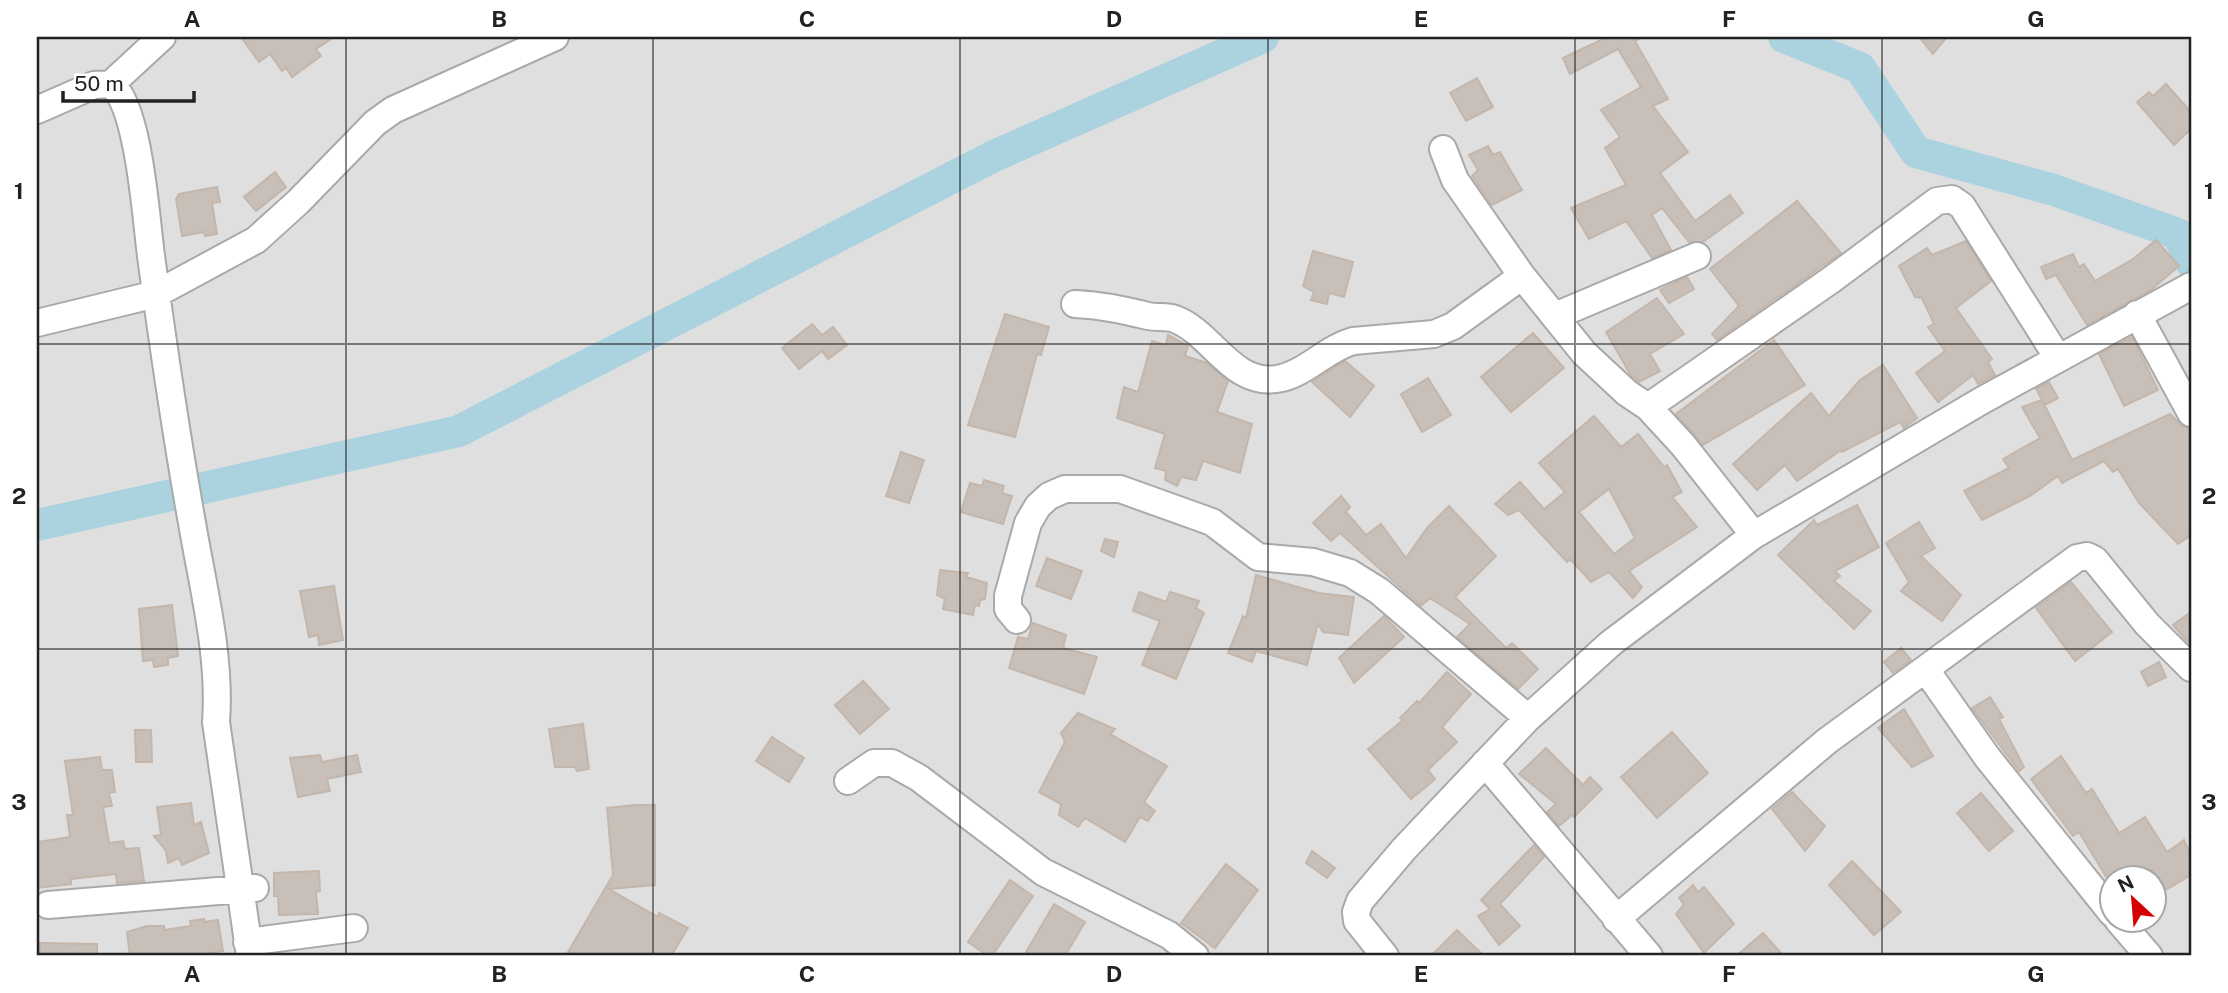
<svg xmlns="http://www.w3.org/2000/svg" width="2228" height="993" viewBox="0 0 2228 993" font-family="'Public Sans',sans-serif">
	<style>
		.residential { fill: #e0dfdf; fill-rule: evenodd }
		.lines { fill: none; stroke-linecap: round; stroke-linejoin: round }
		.river { stroke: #aad3df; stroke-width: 32 }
		.building { fill: #c7bfb8; stroke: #c4b6ab; stroke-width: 2; fill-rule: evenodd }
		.minor-casing { stroke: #a9a9a9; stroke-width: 30 }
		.minor { stroke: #fff; stroke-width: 26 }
		.grid { fill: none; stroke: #222; stroke-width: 2; stroke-opacity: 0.55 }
		.neatline { fill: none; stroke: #222; stroke-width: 2.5 }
		.grid-label { font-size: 23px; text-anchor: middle; font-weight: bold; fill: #222 }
	</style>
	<rect width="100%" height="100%" fill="#f2efe9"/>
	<path class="residential" d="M37 37H2191V956H37ZM2112 878H2154V920H2112Z"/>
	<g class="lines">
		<path class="river" d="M1784 37 1860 68 1916 152 2054 190 2178 234 2191 262
			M37 525 459 431 994 156 1263 37"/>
	</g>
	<path class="building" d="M241 37H334L316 49 321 56 292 77 286 68 282 71 270 54 259 62Z
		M1607 37H1643L1635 41 1668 99 1653 106 1688 152 1660 173 1695 221 1730 195 1743 213 1703 242H1689L1662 208 1652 215 1671 250 1652 258 1626 221 1589 239 1571 208 1626 185 1605 148 1620 137 1601 110 1641 87 1618 49 1570 74 1563 58Z
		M1919 37H1947L1933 54Z
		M1477 78 1493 107 1466 121 1450 93Z
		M2166 84 2191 112V129L2174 145 2137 102 2149 92 2153 96Z
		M1488 146 1493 155 1500 152 1522 190 1492 205 1472 176 1478 170 1469 155Z
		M275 172 286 187 256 211 244 197Z
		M217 187 220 202 212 203 217 234 205 236 204 232 182 236 176 199 179 194Z
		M1797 201 1841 253 1717 340 1712 334 1739 306 1710 269Z
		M2156 240 2179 266 2151 290 2087 325 2056 275 2046 279 2041 267 2073 254 2079 267 2084 264 2095 281 2133 259Z
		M1966 241 1991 281 1956 308 1992 359 1988 362 1995 375 1978 384 1973 375 1938 402 1916 373 1945 351 1928 327 1934 324 1922 298 1915 297 1899 266 1927 248 1932 255Z
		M1313 251 1353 262 1344 297 1329 293 1327 304 1311 300 1314 292 1303 286Z
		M1687 277 1694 289 1669 303 1660 290Z
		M1657 298 1684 334 1650 354 1660 371 1639 382 1630 374 1606 332Z
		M1005 314 1049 327 1041 355 1037 354 1015 437 968 425Z
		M812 324 822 335 833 327 847 345 828 359 822 351 799 369 782 348Z
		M1533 333 1564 368 1511 412 1481 377Z
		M1168 335 1188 346 1185 356 1207 363 1228 381 1217 412 1252 424 1240 473 1203 461 1196 480 1181 477 1177 486 1165 480 1166 471 1155 468 1165 434 1117 418 1124 387 1138 392 1152 341 1166 345Z
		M2132 337 2158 390 2124 406 2099 354Z
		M1774 340 1805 385 1703 445 1676 414Z
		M1345 361 1374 386 1350 417 1312 382Z
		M1883 365 1917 418 1904 428 1900 422 1842 452 1841 450 1797 481 1785 465 1757 490 1733 464 1811 393 1829 416 1860 380Z
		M1428 378 1451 415 1422 432 1401 394Z
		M2049 382 2058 398 2045 405 2036 389Z
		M2042 400 2072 460 2170 414 2182 426 2191 429V535L2178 544 2139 503 2118 469 2113 472 2104 461 2062 483 2058 476 2030 496 1982 520 1964 491 2009 468 2003 459 2040 438 2022 407Z
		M1594 416 1621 447 1638 434 1664 467 1667 465 1682 492 1672 497 1697 527 1629 571 1642 587 1633 598 1609 572 1591 582 1570 559 1567 562 1519 510 1508 515 1495 504 1520 482 1544 509 1565 492 1539 463ZM1609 489 1635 538 1614 554 1579 512Z
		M901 452 924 460 909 503 886 496Z
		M984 480 1004 486 1002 493 1012 496 1003 524 961 512 970 483 982 486Z
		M1341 496 1350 507 1346 512 1366 535 1381 524 1406 558 1427 528 1449 506 1496 556 1455 597 1506 648 1512 643 1538 669 1518 689 1457 637 1470 624 1430 598 1421 606 1340 533 1331 541 1313 523Z
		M1857 505 1879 547 1835 571 1840 576 1834 581 1871 611 1854 629 1778 555 1814 520 1817 525Z
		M1919 522 1935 548 1921 556 1961 595 1942 621 1901 591 1909 582 1886 543Z
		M1105 539 1118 542 1114 557 1101 551Z
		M1047 558 1082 571 1071 599 1036 586Z
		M940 570 968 573 966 577 987 583 985 599 980 600 979 606 975 605 973 615 943 609 945 599 937 595Z
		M1256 575 1319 593 1354 597 1348 635 1323 632 1318 624 1307 665 1256 651 1252 662 1228 653 1243 616 1246 618Z
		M2071 582 2112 632 2075 661 2036 608Z
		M334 586 343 640 319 645 318 635 309 637 300 591Z
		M1139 592 1166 602 1170 592 1199 601 1196 608 1204 613 1176 679 1142 665 1160 621 1133 611Z
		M172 605 178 656 168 658V665L154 667 153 660 143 661 139 609Z
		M2191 612V646L2173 625Z
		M1384 616 1404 637 1354 683 1339 658Z
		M1033 623 1066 635 1063 648 1097 657 1084 694 1009 668 1018 637 1028 639Z
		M1901 648 1911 660 1893 673 1884 662Z
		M2159 662 2166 677 2148 686 2141 672Z
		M1447 672 1471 694 1442 727 1457 742 1428 770 1435 779 1411 799 1368 749 1403 720 1400 718 1417 701 1419 703Z
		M863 681 889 709 860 734 835 705Z
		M1990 697 2003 717 1999 719 2024 767 2019 771 1972 708Z
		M1904 709 1933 756 1912 767 1878 728Z
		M1078 713 1115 729 1110 734 1167 766 1144 802 1155 811 1148 821 1140 817 1125 842 1085 818 1078 827 1059 815 1061 804 1039 792 1065 742 1061 733Z
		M583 724 589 769 577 771 575 767H555L549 729Z
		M135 730H151L152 762H136Z
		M1672 732 1708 773 1657 818 1621 777Z
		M772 737 804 758 789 782 756 761Z
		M1546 748 1583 785 1590 777 1602 789 1574 817 1572 815 1559 826 1547 812 1556 804 1519 774Z
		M320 755 322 762 357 755 361 772 327 779 330 791 298 797 290 758Z
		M2061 756 2086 793 2092 789 2119 833 2145 817 2167 852 2184 840 2191 856V875L2154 897V878H2107L2079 832 2073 836 2031 779Z
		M100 757 102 770H112L115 792 109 793 112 806 103 807 109 843 123 841 125 849 139 848 144 881 117 883 116 874 71 879V884L37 888V842L70 837 67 815H73L65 761Z
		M1792 792 1825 826 1805 851 1772 809Z
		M1981 793 2013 831 1989 851 1957 813Z
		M191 803 194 825 201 822 209 853 182 865 179 858 168 863 166 851 154 836 161 835 157 807Z
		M635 805H655V885L609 889 658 917 659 913 688 928 671 956H578L568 952 613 875 607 808Z
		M1534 845 1544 857 1500 904 1520 926 1499 945 1478 916 1490 909 1481 900Z
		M1312 851 1335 868 1327 878 1306 863Z
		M1852 861 1901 912 1874 935 1829 885Z
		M1226 864 1258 890 1215 948 1181 923Z
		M319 871 320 891 316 892 318 914 279 915 278 896H274V873Z
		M1010 880 1033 896 992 956H988L968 942Z
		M1693 885 1698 892 1704 887 1734 924 1704 953 1676 914 1684 904 1679 898Z
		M1054 904 1085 922 1065 956H1034L1026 952Z
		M204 919V922L218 920 223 951 192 956H130L127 932 147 926H164V930L191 926 190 921Z
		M1457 930 1484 956H1431Z
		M1763 933 1784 956H1736Z
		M40 943 97 944V956H40Z"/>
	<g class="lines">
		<g class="minor-casing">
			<path id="minor" d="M111 84 162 37
				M37 110 94 85 111 84C139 106 146 218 151 256 163 345 176 434 192 523 203 588 221 656 216 722L250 956
				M1443 149 1455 180 1522 276 1584 353 1627 393 1648 407 1683 445 1754 535
				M1075 304C1101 305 1123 310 1148 316 1157 318 1166 316 1175 319 1212 333 1232 386 1277 379 1306 374 1325 349 1353 341L1434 334 1453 326 1522 276
				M2137 314 2191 413
				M1555 316 1697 256
				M37 323 156 294 256 240 298 202 375 123 393 110 555 37
				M1648 407 1831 280 1937 201 1952 199 1962 206 2058 358
				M1017 620 1008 609V596L1028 523 1038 506 1049 496 1065 489H1120L1212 522 1258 557 1313 562 1350 573 1379 591 1528 718
				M1926 670 1987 757 2112 913
				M1485 763 1649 956
				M848 781 874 763H892L919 778 1043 872 1169 935 1195 956
				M48 905 255 888
				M1616 919 1827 741 2077 558 2087 556 2095 560 2147 624 2191 668
				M2118 920 2149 956
				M247 942 354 928
				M1385 956 1357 921 1356 912 1360 901 1404 849 1528 718 1611 643 1754 535 1981 401 2191 286"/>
		</g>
		<use href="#minor" class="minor"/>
	</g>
	<path class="grid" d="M346 37V956M653 37V956M960 37V956M1268 37V956M1575 37V956M1882 37V956M37 344H2191M37 649H2191"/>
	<rect width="2228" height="993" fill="none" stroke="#ffffff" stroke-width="77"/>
	<g transform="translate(2133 899) rotate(334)"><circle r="33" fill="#ffffff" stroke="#a7a7a7" stroke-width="2"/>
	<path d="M0-5L12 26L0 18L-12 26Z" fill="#d40000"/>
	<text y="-10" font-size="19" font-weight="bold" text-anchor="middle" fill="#222222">N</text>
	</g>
	<path d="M63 91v10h131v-10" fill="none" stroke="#222222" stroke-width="3.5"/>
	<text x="74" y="91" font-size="21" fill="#222222" stroke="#ffffff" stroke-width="5" paint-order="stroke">50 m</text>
	<rect x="38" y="38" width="2152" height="916" class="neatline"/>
	<g class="grid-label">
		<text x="192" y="27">A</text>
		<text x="499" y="27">B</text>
		<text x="807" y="27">C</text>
		<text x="1114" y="27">D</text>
		<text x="1421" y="27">E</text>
		<text x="1729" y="27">F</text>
		<text x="2036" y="27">G</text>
		<text x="19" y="199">1</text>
		<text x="2209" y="199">1</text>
		<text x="19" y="504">2</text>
		<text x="2209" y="504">2</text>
		<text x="19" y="810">3</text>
		<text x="2209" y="810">3</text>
		<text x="192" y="982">A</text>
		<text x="499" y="982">B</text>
		<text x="807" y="982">C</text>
		<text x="1114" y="982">D</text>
		<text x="1421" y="982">E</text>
		<text x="1729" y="982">F</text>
		<text x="2036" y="982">G</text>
	</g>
</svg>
